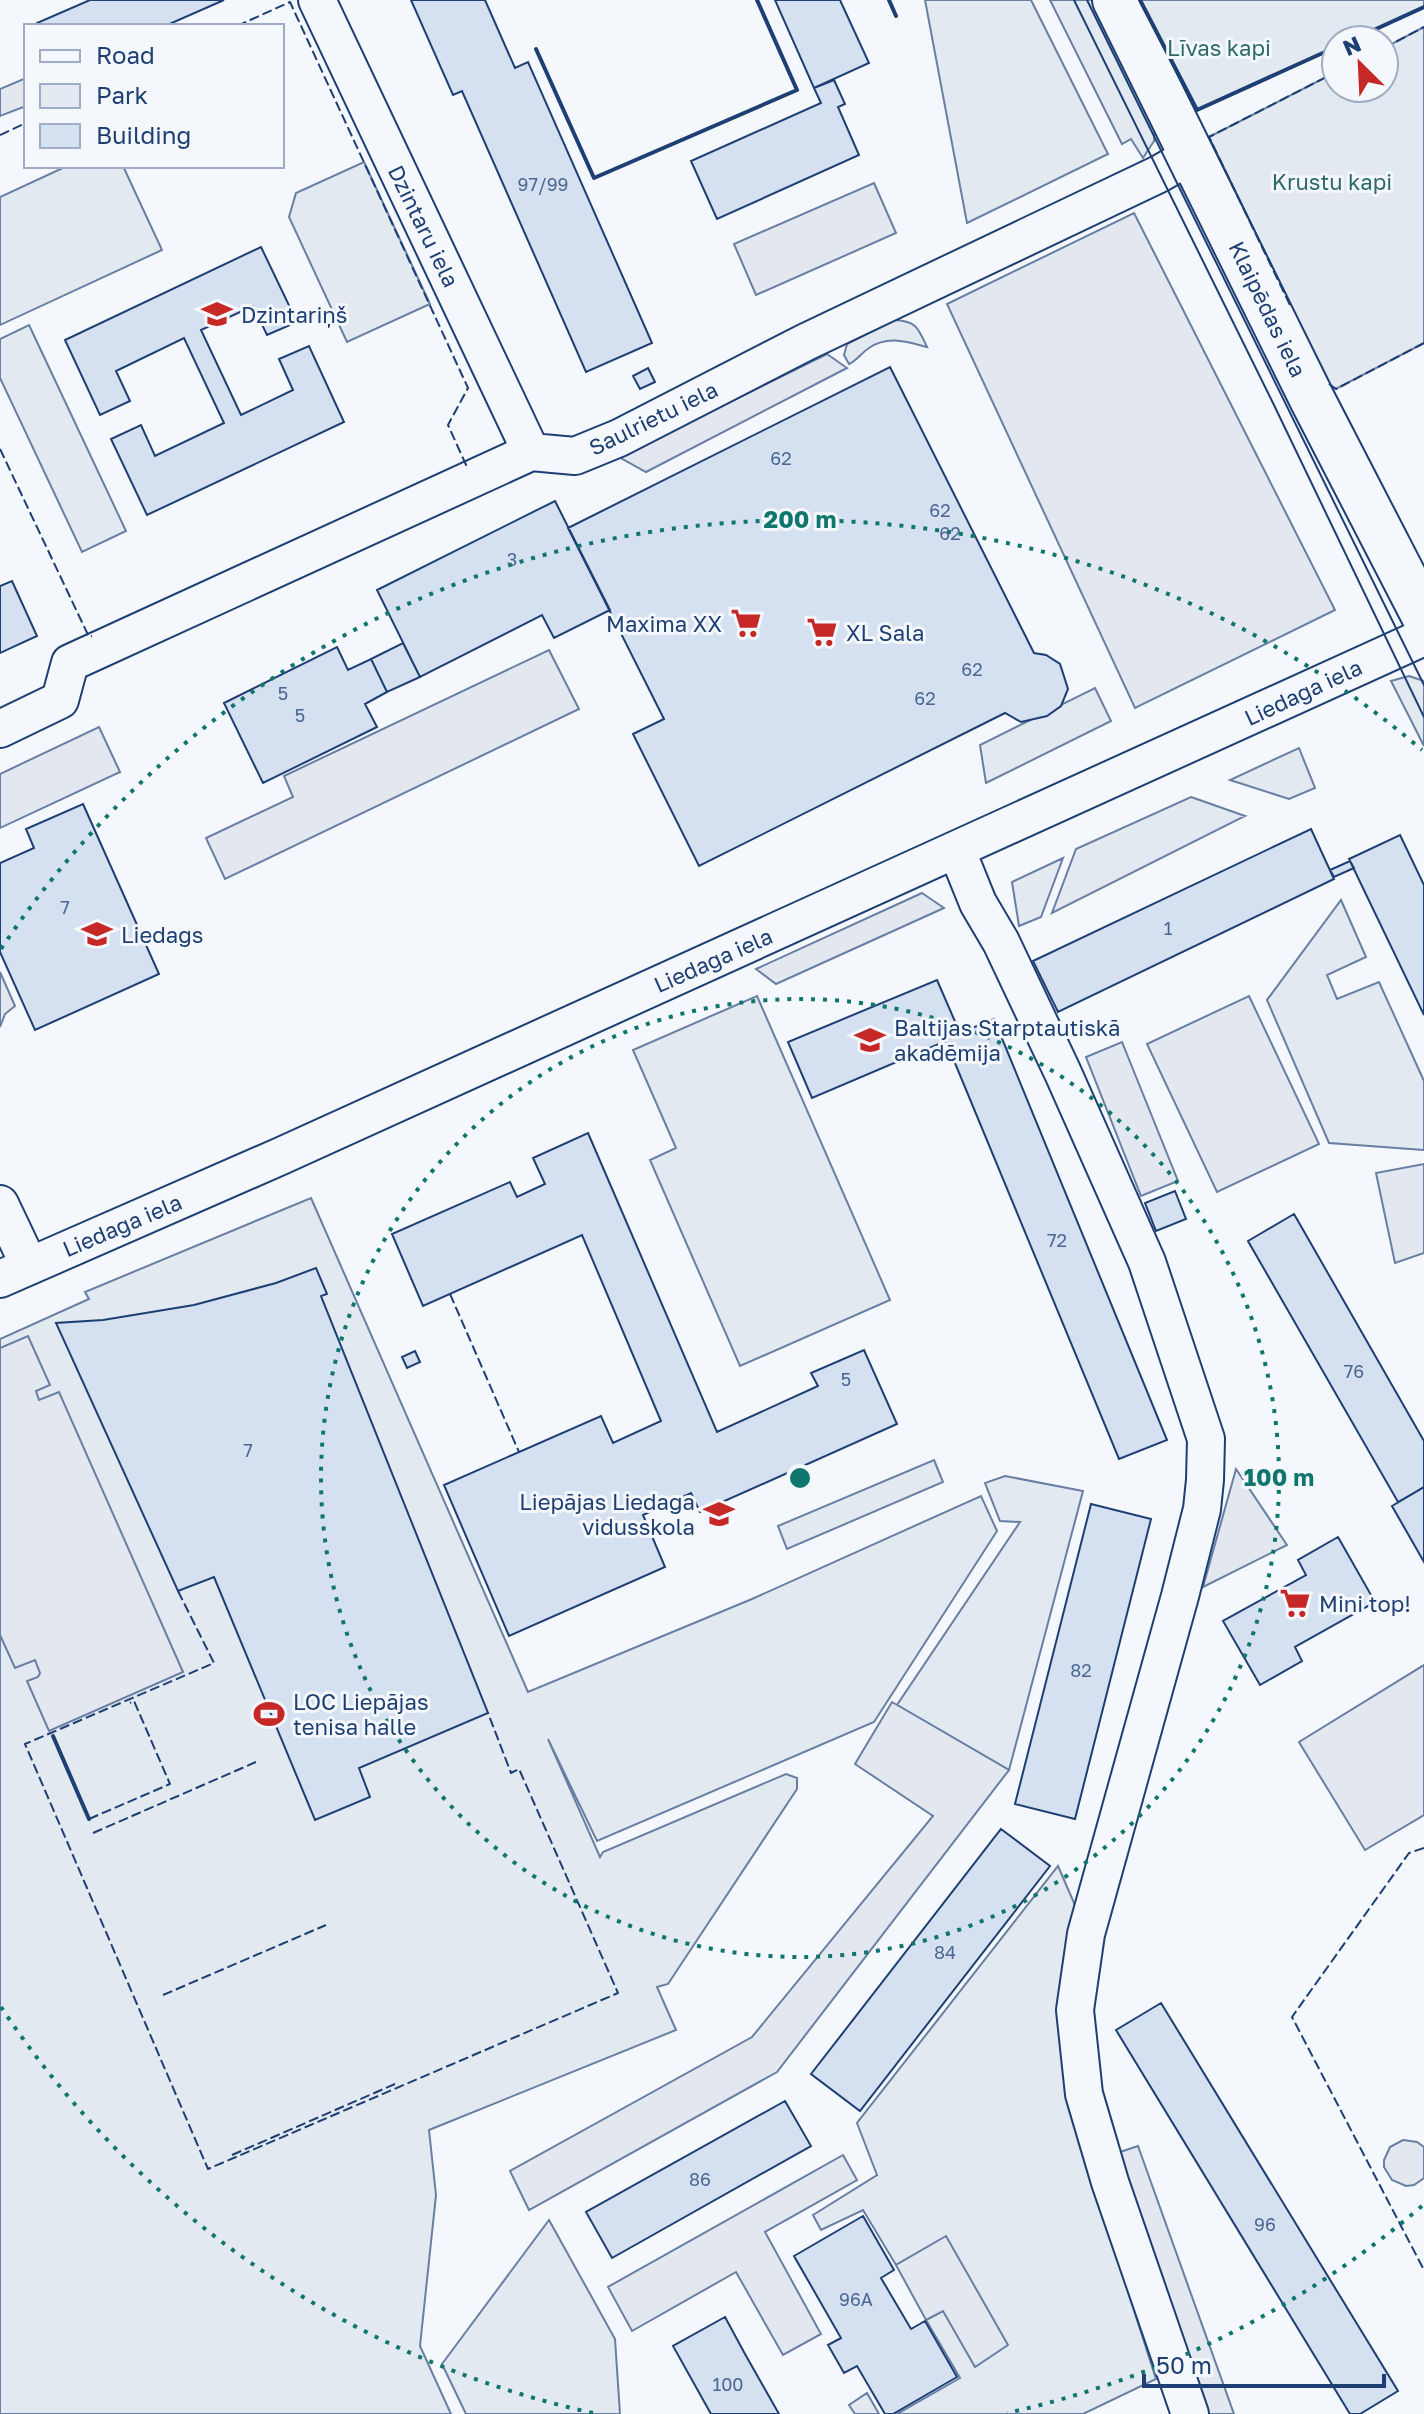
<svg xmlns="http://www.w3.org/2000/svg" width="1424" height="2414" viewBox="0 0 1424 2414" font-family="'Golos Text',sans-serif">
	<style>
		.green { fill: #e3e9f0; stroke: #687fa3; stroke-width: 2 }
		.parking { fill: #e3e8f0; stroke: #687fa3; stroke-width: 2 }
		.building { fill: #d5e0f0; stroke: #1d3f73; stroke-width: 2 }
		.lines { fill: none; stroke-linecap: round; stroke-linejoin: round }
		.minor-casing { stroke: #1d3f73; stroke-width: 40 }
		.major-casing { stroke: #1d3f73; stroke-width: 48 }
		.minor { stroke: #f4f7fb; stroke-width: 36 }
		.major { stroke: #f4f7fb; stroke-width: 44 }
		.tram { stroke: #1d3f73; stroke-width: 2 }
		.fence { stroke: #1d3f73; stroke-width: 2; stroke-dasharray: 10 4; stroke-linecap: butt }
		.wall { stroke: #1d3f73; stroke-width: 4 }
		.ring { fill: none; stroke: #0f766e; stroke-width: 4; stroke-dasharray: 4 8 }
		.labels { text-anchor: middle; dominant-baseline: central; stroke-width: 6; stroke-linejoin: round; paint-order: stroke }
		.number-label { font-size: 18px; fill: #4b6792 }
		.park-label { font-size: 22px; fill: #2c6c60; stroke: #f4f7fb }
		.street-label { font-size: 22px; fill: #1d3f73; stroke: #f4f7fb }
		.poi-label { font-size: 22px; fill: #1d3f73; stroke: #f4f7fb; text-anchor: start }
		.centre { fill: #0f766e; stroke: #f4f7fb; stroke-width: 4 }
		.ring-label { font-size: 24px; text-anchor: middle; font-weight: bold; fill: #0f766e; stroke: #f4f7fb; stroke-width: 6; stroke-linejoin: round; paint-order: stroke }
	</style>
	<rect width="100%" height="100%" fill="#f4f7fb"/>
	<path class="green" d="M925 0H1031L1108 154 967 223Z
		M1050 0H1096L1155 123 1154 141 1143 158 1131 139 1122 144Z
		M1140 0H1424V7L1352 40H1336V47L1197 110Z
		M1424 27V343L1336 389 1330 386 1209 137 1336 72V88H1384V48Z
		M364 162 430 304 347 342 289 217 296 193Z
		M67 166H123L162 250 0 325V197Z
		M894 320C917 321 918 328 927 347 907 342 888 335 869 348 861 353 858 360 849 364L844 355 847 344Z
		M29 325 126 531 82 552 0 378V339Z
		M1409 676 1424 681V746L1391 681Z
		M1095 688 1111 721 986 783 980 745Z
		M1299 748 1315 788 1289 799 1230 780Z
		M1191 797 1245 816 1052 913 1076 849Z
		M1063 858 1041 917 1019 926 1012 882Z
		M1341 900 1366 957 1327 975 1337 999 1379 982 1424 1081V1150L1329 1143 1267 1000Z
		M757 996 890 1300 740 1366 650 1160 676 1148 633 1050Z
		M311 1198 528 1692 752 1599 981 1496 997 1531 874 1722 597 1841 548 1739 600 1857 603 1852 786 1774 797 1778V1789L668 1984 657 1987 676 2030 429 2130 436 2195 420 2346 451 2414H0V1339L89 1299 85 1292Z
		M934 1460 943 1482 787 1549 778 1526Z
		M1005 1476 1083 1491 1009 1770 897 1705 1020 1522 1000 1521 985 1483Z
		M1058 1866 1081 1919 1061 1997 1067 2101 1156 2379 1083 2414H897L960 2378 926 2320 943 2311 946 2237 896 2265 863 2210 821 2230 813 2215 877 2175 857 2123Z
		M549 2220 615 2339 620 2414H466L442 2364Z
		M867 2393 879 2414H855L849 2405Z"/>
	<path class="parking" d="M26 78V106L0 116V89Z
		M874 183 896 233 756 295 734 244Z
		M1134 213 1335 610 1135 708 947 304Z
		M827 354 847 368 646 472 619 457Z
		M549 650 579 709 225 879 206 838 293 797 284 776Z
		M99 727 120 772 0 828V774Z
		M922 893 944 908 776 984 756 969Z
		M0 972 15 1006 5 1014 0 1027Z
		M1249 996 1319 1144 1217 1192 1147 1044Z
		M1122 1042 1178 1181 1141 1196 1086 1057Z
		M1424 1164V1253L1395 1263 1376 1173Z
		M28 1336 50 1385 36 1391 39 1400 59 1392 183 1672 49 1731 27 1681 38 1677 40 1673 35 1660 15 1668 0 1635V1348Z
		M1236 1469 1287 1545 1203 1587Z
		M1424 1665V1815L1365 1850 1299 1742Z
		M892 1702 1009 1770 777 2072 529 2210 510 2171 752 2037 933 1816 855 1764Z
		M1403 2140 1417 2142 1424 2147V2178L1414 2185 1406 2186 1392 2180 1384 2167V2160L1390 2147Z
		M1138 2146 1234 2414H1203L1111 2155Z
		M843 2155 857 2180 765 2232 821 2334 783 2355 736 2272 632 2331 608 2287Z
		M946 2236 1008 2345 975 2367 943 2311 926 2320 896 2265Z"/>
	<path class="building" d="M90 0H224L165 26H38L37 23Z
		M411 0H485L515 68 528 62 652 343 586 372 462 91 453 95Z
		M775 0H840L869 63 814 88Z
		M834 80 845 104 838 107 859 155 717 219 691 161 821 103 814 88Z
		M261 247 297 322 267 335 253 306 201 330 241 415 293 390 279 359 309 346 344 422 147 515 111 439 141 425 155 456 224 423 184 338 116 371 130 401 100 415 65 340Z
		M890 367 1034 653 1046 655 1060 664 1068 689 1061 706 1047 716 1021 722 1005 713 699 866 633 734 664 719 568 528Z
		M648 368 655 382 640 389 633 376Z
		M555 501 610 610 554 638 542 615 420 677 377 590Z
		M12 581 37 636 0 653V586Z
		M403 643 420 677 387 692 371 659Z
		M337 647 348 670 371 659 387 692 365 704 377 727 263 783 224 703Z
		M83 804 159 974 35 1030 0 952V863L34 848 26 829Z
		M1311 829 1334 879 1058 1012 1033 961Z
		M1400 835 1424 885V1015L1349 859Z
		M1350 861 1354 868 1334 877 1330 870Z
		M937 980 960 1033 945 1039 946 1041 812 1098 788 1042Z
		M994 1019 1167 1440 1119 1459 945 1039Z
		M588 1133 717 1432 818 1386 811 1373 864 1350 897 1424 700 1512 691 1493 643 1515 665 1567 509 1636 444 1485 601 1416 613 1443 661 1421 582 1235 423 1306 392 1234 510 1182 517 1197 545 1184 533 1158Z
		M1175 1191 1186 1219 1156 1231 1145 1203Z
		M1294 1214 1424 1441V1487L1398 1502 1248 1241Z
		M316 1268 327 1294 321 1296 488 1713 359 1768 370 1797 315 1820 214 1577 178 1591 56 1323 103 1320 194 1305 276 1283Z
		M415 1351 420 1362 407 1368 402 1357Z
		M1424 1487V1562L1392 1506Z
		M1091 1504 1151 1519 1075 1819 1015 1804Z
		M1338 1537 1375 1602 1295 1647 1302 1661 1260 1685 1223 1621 1306 1575 1298 1560Z
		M1001 1829 1050 1866 860 2111 811 2074Z
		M1161 2003 1398 2391 1360 2414H1350L1116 2030Z
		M785 2101 811 2146 612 2258 586 2212Z
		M863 2216 894 2270 881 2278 911 2329 925 2321 957 2377 893 2414H885L857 2366 844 2373 828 2345 841 2338 794 2256Z
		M725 2317 745 2354 779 2414H711L673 2346Z"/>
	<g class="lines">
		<g class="minor-casing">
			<path id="minor" d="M317 0 531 452
				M0 729 60 700 70 663 531 452 575 456 619 438 806 342 1159 174 1192 155
				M957 851 978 903 1001 942 1063 1073 1147 1262 1206 1439 1205 1480 1202 1509 1180 1596 1086 1934 1075 2010 1084 2094 1110 2182 1190 2414
				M0 1204 29 1265
				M0 1279 281 1156 1424 637"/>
		</g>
		<g class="major-casing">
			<path id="major" d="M1115 0 1312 399 1424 616"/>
		</g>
		<use href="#minor" class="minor"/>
		<use href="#major" class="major"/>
		<path class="tram" d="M1074 0 1273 403 1424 717
			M1087 0 1424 685"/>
		<path class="fence" d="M237 26 290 2 468 388 448 425 467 467
			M1384 48 1424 27
			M0 135 26 123
			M1290 305 1209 137 1336 72
			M1329 384 1336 389 1424 343
			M0 449 89 637 92 636
			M450 1294 519 1452
			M178 1591 214 1663 25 1744 208 2169 618 1993 519 1769 511 1773 488 1713
			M89 1819 170 1784 134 1701 130 1703
			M93 1833 256 1762
			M1424 1848 1409 1853 1292 2017 1424 2270
			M163 1995 326 1925
			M232 2155 395 2084"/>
		<path class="wall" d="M889 0 896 16
			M1140 0 1197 110 1336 47
			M1352 40 1424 7
			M536 49 594 178 797 90 757 0
			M53 1736 89 1819"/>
	</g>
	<g class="ring">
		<circle cx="800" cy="1478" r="479"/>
		<path d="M1422 2206A958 958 0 0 1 1007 2413M593 2413A958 958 0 0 1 1 2007M1 949A958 958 0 0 1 1422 750"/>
	</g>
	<defs>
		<g id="school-bare" transform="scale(2.4)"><path d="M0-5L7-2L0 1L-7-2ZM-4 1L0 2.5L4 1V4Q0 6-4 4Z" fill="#c62828" stroke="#f4f7fb" stroke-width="2.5" paint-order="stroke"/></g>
		<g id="supermarket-bare" transform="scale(2.4)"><path d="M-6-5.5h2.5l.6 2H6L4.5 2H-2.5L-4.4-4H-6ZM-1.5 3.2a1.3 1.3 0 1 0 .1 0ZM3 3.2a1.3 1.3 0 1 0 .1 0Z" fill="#c62828" stroke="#f4f7fb" stroke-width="2.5" paint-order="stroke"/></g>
		<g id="university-bare" transform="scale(2.4)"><path d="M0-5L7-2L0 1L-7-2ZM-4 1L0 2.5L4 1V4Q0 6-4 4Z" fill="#c62828" stroke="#f4f7fb" stroke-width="2.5" paint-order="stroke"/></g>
		<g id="stadium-bare" transform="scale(2.4)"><path d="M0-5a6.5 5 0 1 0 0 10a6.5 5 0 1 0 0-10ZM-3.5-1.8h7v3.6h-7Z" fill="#c62828" stroke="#f4f7fb" stroke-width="2.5" paint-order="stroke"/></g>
	</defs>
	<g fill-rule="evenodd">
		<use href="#school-bare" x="217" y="314"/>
		<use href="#supermarket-bare" x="746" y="623"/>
		<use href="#supermarket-bare" x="822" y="632"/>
		<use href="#school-bare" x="97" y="934"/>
		<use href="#university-bare" x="870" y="1040"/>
		<use href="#school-bare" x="719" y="1514"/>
		<use href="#supermarket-bare" x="1295" y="1603"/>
		<use href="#stadium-bare" x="269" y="1714"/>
	</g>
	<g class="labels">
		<g class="number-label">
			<text x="543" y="184">97/99</text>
			<text x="781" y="458">62</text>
			<text x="940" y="510">62</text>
			<text x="950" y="533">62</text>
			<text x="512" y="559">3</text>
			<text x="972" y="669">62</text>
			<text x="283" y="693">5</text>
			<text x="925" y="698">62</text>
			<text x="300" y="715">5</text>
			<text x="65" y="907">7</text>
			<text x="1168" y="928">1</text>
			<text x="1057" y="1240">72</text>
			<text x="1354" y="1371">76</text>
			<text x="846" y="1379">5</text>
			<text x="248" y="1450">7</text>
			<text x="1081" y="1670">82</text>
			<text x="945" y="1952">84</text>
			<text x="700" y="2179">86</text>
			<text x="1265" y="2224">96</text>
			<text x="856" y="2299">96A</text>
			<text x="728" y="2384">100</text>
		</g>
		<g class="park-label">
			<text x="1219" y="47">Līvas kapi</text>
			<text x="1332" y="181">Krustu kapi</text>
		</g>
		<g class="street-label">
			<text transform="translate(424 226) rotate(64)">Dzintaru iela</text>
			<text transform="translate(1268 309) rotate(64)">Klaipēdas iela</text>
			<text transform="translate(653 418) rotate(-26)">Saulrietu iela</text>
			<text transform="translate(1303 692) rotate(-25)">Liedaga iela</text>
			<text transform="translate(713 960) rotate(-24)">Liedaga iela</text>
			<text transform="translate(122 1225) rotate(-23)">Liedaga iela</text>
		</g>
		<g class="poi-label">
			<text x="241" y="314">Dzintariņš</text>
			<text x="722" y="623" text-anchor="end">Maxima XX</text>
			<text x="846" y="632">XL Sala</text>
			<text x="121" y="934">Liedags</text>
			<text x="894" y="1027">Baltijas Starptautiskā<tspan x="894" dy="25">akadēmija</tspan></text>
			<text x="695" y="1501" text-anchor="end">Liepājas Liedaga<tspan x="695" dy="25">vidusskola</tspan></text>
			<text x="1319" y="1603">Mini top!</text>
			<text x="293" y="1701">LOC Liepājas<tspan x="293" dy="25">tenisa halle</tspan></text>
		</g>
	</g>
	<circle cx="800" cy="1478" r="12" class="centre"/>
	<g class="ring-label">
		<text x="800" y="528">200 m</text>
		<text x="1279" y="1486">100 m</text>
	</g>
	<rect x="24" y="24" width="260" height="144" fill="#f4f7fb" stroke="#9eadc5" stroke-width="2"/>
	<rect x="40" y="50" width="40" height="12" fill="#f4f7fb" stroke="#9eadc5" stroke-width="2"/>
	<text x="96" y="64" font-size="24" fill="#1d3f73">Road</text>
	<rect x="40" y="84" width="40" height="24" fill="#e3e9f0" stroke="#9eadc5" stroke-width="2"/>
	<text x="96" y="104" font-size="24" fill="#1d3f73">Park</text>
	<rect x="40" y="124" width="40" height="24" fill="#d5e0f0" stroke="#9eadc5" stroke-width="2"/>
	<text x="96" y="144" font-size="24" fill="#1d3f73">Building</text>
	<g transform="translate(1360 64) rotate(336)"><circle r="38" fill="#f4f7fb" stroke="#9eadc5" stroke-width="2"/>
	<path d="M0-6L14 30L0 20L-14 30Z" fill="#c62828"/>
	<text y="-12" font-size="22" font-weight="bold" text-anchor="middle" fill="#1d3f73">N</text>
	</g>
	<path d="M1144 2374v12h240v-12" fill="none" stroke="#1d3f73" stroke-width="4"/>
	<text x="1156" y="2374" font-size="24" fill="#1d3f73" stroke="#f4f7fb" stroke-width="6" paint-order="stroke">50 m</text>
</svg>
